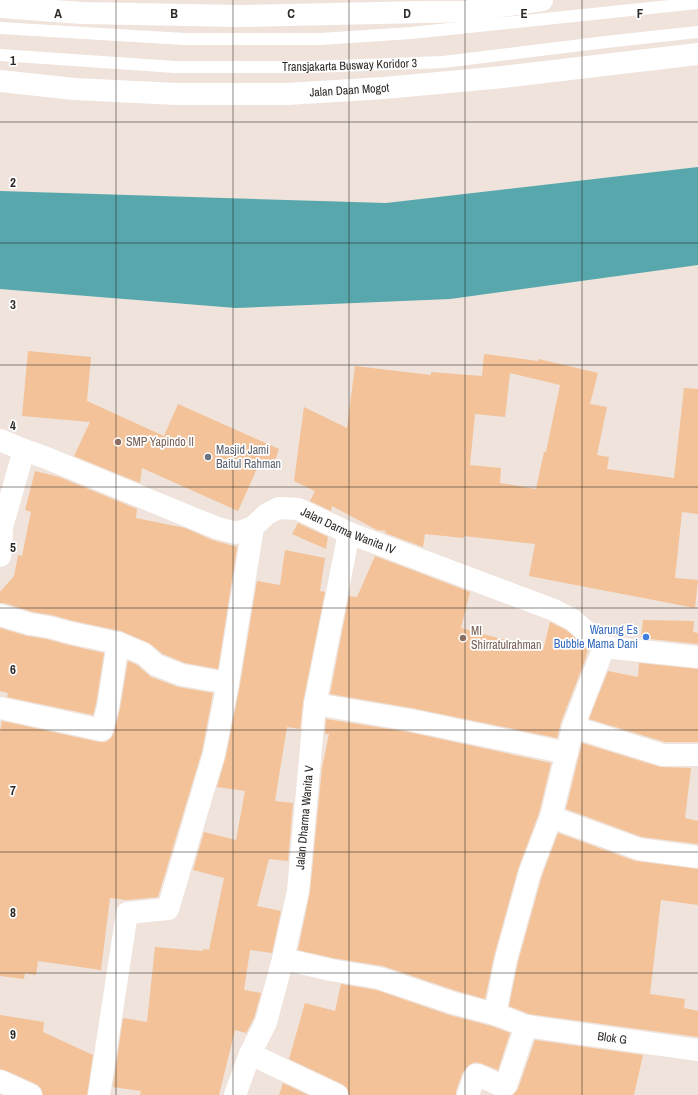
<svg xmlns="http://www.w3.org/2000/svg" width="698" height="1095" viewBox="0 0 698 1095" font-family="'Archivo Narrow',sans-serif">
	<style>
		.water { fill: #57a7ad }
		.building { fill: #f3c298; fill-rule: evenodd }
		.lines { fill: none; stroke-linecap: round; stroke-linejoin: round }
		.service { stroke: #fff; stroke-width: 12 }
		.minor { stroke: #fff; stroke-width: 22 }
		.trunk { stroke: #fff; stroke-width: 22 }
		.grid { fill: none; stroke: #2d2926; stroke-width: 1; stroke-opacity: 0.55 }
		.education-dot { fill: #8d6e63; stroke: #fff; stroke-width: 1.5 }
		.worship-dot { fill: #6b7280; stroke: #fff; stroke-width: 1.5 }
		.shop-dot { fill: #3f7fe0; stroke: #fff; stroke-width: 1.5 }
		.labels { text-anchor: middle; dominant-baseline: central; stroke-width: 3.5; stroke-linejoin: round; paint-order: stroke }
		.street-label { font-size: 12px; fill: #2d2926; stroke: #fff }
		.education-label { font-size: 12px; fill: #785e54; stroke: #fff; text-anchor: start }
		.worship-label { font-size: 12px; fill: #5b616d; stroke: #fff; text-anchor: start }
		.shop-label { font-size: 12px; fill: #366cbe; stroke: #fff; text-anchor: end }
		.grid-label { font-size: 13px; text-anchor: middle; font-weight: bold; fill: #2d2926; stroke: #fff; stroke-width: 3.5; stroke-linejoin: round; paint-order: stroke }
	</style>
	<rect width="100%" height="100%" fill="#efe3db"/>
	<path class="water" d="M698 167V265L450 299 236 308 0 289V191L386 203Z"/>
	<path class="building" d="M28 351 91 357 87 401 164 436 178 404 279 449 272 469 260 462 238 511 142 468 140 483 74 456 90 422 22 416Z
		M484 354 538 361 539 359 598 373 590 404 607 407 597 455 609 457 607 469 674 478 684 388 698 389V514L682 512 675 578 698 580 695 608 529 576 535 544 464 536V538L425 534 423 547 385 533 386 531 377 530 332 506 331 511 310 501 315 491 294 481 304 407 347 428 355 366 431 375V372L482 376ZM510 373 560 385 546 452H544L536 489 500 483 501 468 470 465 475 414 505 417Z
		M35 471 59 477 137 509 136 518 185 528 212 540 237 547 218 669 185 663 163 654 149 643 121 631 74 621 52 615 33 612 4 603H0V592L14 576 18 555 22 556 31 512 25 510Z
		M298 523 328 537 326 549 292 534Z
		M285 550 325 558 320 591 325 592 303 702 300 729 287 727 275 801 293 803 288 861 269 859 257 906 281 911 272 953 250 950 244 990 261 993 254 1018 246 1033 235 1030 219 1095H140L141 1091 113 1087 123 1018 147 1022 155 947 203 951V949L209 950 224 878 193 870 204 832 236 840 245 791 217 787 226 756 240 685 257 581 280 585Z
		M375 556 470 592 461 628 543 650 550 622 566 630 588 649 584 663 561 722 557 738 412 708 330 694 349 596 357 597Z
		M643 620 694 621 693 632 698 633V644L641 638Z
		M0 628 27 636 46 639 68 645 104 653 96 704 93 715 7 697 8 693 0 691Z
		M128 661 137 665 151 677 178 687 213 693 202 751 158 897 127 900 110 898 101 970 38 961 36 975 25 973 24 979 0 976V732L2 721 99 742H106L111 738 114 733 120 709Z
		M639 663 698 669V742H665L589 719 608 671 638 677Z
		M326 719 408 732 551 763 539 813 518 869 494 956 485 999 457 991 383 966 333 958 298 950 310 892 322 768 329 734H325Z
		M582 743 660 767 691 768 685 818 698 821V844L642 837 566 809Z
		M558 833 635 861 698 869V905L661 900 650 994 685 999 684 1008 698 1011V1037L529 1014 509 1006 518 962 542 876Z
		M341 984 376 990 449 1015 491 1026 510 1033 498 1070 483 1064 476 1062 470 1064 466 1068 462 1074 456 1091V1095H349L347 1088 342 1084 289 1059 305 1003 335 1011Z
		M0 1015 44 1022 43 1032 93 1055 87 1095H43L41 1088 36 1084 5 1070 0 1069Z
		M535 1040 643 1055 634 1095H513L518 1089Z
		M283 1083 308 1095H279Z"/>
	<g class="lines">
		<g class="service">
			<path d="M0 28 185 39H320L411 33 698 3"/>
			<path id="s1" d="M0 55 175 67H312L443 62 614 41 698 32"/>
		</g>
		<g class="minor">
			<path id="s2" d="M0 440 24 450 44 457 217 528 236 533 253 527 267 514 279 508 298 509 349 533 554 610 573 620 604 647 698 657"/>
			<path d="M0 556 1 550 2 527 24 450"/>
			<path d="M0 615 30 624 49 627 71 633 118 643 108 707 102 730 0 708"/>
			<path d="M118 643 144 654 156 665 182 675 228 683"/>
			<path d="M315 704 410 720 567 753"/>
			<path d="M573 727 663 755H698"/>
			<path d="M551 817 639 849 698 857"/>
			<path d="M283 959 331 970 379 978 453 1003 495 1014"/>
			<path id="s3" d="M526 1026 698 1050"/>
			<path d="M250 1054 337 1095"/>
			<path d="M0 1081 31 1095"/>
			<path d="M99 1095 127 913 168 909 214 754 228 683 253 527"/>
			<path id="s4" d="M235 1095 250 1054 266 1022 283 959 298 891 315 704 349 533"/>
			<path d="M468 1095 474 1078 476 1075H478L502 1086 506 1085 526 1026 495 1014 506 959 530 872 551 817 573 727 604 647"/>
		</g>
		<g class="trunk">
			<path d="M0 7 82 13 239 16 468 11 542 0"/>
			<path id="s5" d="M0 81 74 89 177 94H287L384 88 503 77 698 54"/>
		</g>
	</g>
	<path class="grid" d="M116 0V1095M233 0V1095M349 0V1095M465 0V1095M582 0V1095M0 122H698M0 243H698M0 365H698M0 487H698M0 608H698M0 730H698M0 852H698M0 973H698"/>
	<g class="education-dot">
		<circle cx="118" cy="442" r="4"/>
		<circle cx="463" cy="638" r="4"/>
	</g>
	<circle class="worship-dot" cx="208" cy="457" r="4"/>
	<circle class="shop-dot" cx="646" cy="637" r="4"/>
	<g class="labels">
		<g class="street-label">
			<text stroke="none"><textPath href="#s1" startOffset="350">Transjakarta Busway Koridor 3</textPath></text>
			<text stroke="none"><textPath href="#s5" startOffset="350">Jalan Daan Mogot</textPath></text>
			<text stroke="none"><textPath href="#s2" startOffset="378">Jalan Darma Wanita IV</textPath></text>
			<text stroke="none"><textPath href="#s4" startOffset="288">Jalan Dharma Wanita V</textPath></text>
			<text stroke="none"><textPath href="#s3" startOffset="87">Blok G</textPath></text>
		</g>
		<g class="education-label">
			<text x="126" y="442">SMP Yapindo II</text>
			<text x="471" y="631">MI<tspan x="471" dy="14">Shirratulrahman</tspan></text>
		</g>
		<g class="worship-label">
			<text x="216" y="450">Masjid Jami<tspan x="216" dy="14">Baitul Rahman</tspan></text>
		</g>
		<g class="shop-label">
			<text x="638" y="630">Warung Es<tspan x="638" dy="14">Bubble Mama Dani</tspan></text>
		</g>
	</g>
	<g class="grid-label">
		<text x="58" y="18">A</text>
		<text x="174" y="18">B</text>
		<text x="291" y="18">C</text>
		<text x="407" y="18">D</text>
		<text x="524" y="18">E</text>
		<text x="640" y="18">F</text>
		<text x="13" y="65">1</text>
		<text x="13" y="187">2</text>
		<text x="13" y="309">3</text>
		<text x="13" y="430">4</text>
		<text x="13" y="552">5</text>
		<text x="13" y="674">6</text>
		<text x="13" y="795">7</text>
		<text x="13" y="917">8</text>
		<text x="13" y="1039">9</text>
	</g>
</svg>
